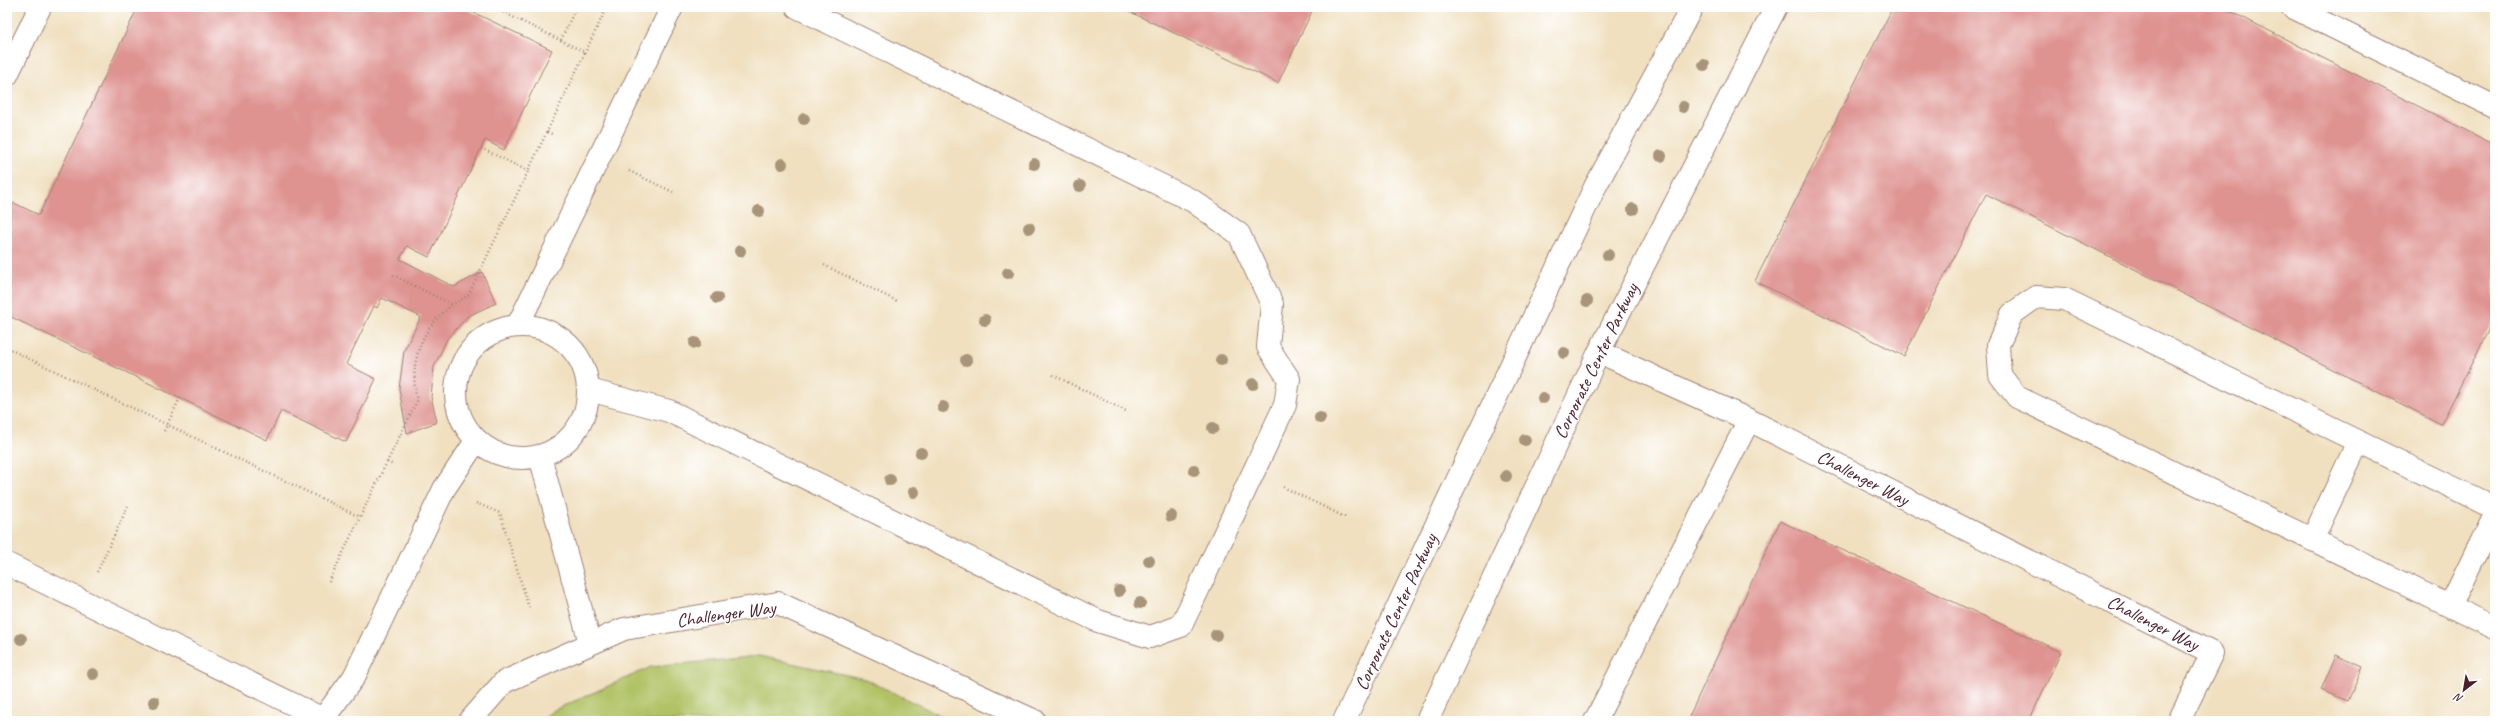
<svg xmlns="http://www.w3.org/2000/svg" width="2502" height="728" viewBox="0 0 2502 728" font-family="Caveat,sans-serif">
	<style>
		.green { fill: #b0c265; stroke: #7d7048 }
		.building { fill: #de9390 }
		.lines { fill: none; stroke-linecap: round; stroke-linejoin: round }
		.minor-casing { stroke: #9d8076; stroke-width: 24 }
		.path { stroke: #9d8076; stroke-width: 2.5; stroke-dasharray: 1 3; stroke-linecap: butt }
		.minor { stroke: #fff; stroke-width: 22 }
		.tree { fill: #a89579 }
		.labels { text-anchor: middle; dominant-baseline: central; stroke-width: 3; stroke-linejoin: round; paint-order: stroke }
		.street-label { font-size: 19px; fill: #4a1f2b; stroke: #fff }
	</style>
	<rect width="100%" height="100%" fill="#fff"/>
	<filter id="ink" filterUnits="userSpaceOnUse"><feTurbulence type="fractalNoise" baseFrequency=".025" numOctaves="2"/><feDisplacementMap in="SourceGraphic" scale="8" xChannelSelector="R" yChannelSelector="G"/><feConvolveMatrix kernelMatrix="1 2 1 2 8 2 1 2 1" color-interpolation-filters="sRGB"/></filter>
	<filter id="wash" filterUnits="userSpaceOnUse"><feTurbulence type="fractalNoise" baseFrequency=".012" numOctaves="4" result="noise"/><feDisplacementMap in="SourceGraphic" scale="16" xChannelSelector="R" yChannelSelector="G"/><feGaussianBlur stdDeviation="0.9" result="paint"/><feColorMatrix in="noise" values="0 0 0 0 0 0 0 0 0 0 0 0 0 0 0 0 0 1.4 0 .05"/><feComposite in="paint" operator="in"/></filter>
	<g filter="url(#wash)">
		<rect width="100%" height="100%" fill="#f0e0c0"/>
		<path class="green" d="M759 656 865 679 952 721H541L552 711 651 667Z"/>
		<g id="blocks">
			<path class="building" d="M132 7H462L552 50 504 150 485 140 429 257 407 246 400 259 454 287 482 272 496 303 468 316 447 339 434 367 431 397 437 422 407 433 399 389 404 351 421 317 382 298 377 308 374 306 346 364 376 379 346 442 281 411 267 440 7 315V217L14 203 39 215 137 9Z
				M1120 7H1314L1278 83Z
				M1893 7H2222L2495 145V317L2441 424 1986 194 1904 356 1755 281Z
				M1780 521 2061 652 2029 721H1687Z
				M2336 655 2363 667 2348 701 2321 690Z"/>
		</g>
	</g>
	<g filter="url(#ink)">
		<use href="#blocks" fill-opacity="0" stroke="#9d8076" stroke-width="1"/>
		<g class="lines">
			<g class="minor-casing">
				<path id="minor" d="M2292 7 2495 107
					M7 75 40 7
					M518 325 672 7
					M456 392a66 66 0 1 1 132 0a66 66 0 1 1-132 0Z
					M1599 352 1749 420
					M589 390 669 411 1098 621 1150 637 1181 626 1285 405 1289 379 1268 347 1272 304 1239 234 1193 201 797 7
					M540 456 590 643
					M2495 508 2064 299 2036 297 2012 314 1998 345 2000 375 2017 397 2495 628
					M2312 540 2358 442
					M7 564 323 719 354 677 444 489 476 441
					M2450 606 2495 514
					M470 721 504 682 624 629 778 603 1035 721
					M1344 721 1595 187 1692 7
					M1427 721 1599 352 1776 7
					M1595 721 1749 420 2212 653 2179 721"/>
			</g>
			<path class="path" d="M492 7 585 52
				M561 40 576 7
				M547 132 552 134
				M481 148 528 171
				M629 171 673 192
				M824 265 899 302
				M393 275 451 304
				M7 348 360 517 417 401C407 356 426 316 468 296L607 7
				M1053 375 1128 412
				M164 431 180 398
				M387 462 394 465
				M1283 487 1347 518
				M476 503 500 513 529 608
				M97 572 128 506
				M329 582 360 517"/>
			<use href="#minor" class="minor"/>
		</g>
		<g class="tree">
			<circle cx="1704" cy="65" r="6"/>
			<circle cx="1683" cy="107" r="6"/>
			<circle cx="804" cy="119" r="6"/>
			<circle cx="1661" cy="156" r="6"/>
			<circle cx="782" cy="164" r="6"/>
			<circle cx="1034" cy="164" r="6"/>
			<circle cx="1080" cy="186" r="6"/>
			<circle cx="1633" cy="209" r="6"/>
			<circle cx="759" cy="211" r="6"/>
			<circle cx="1029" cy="228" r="6"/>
			<circle cx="740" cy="251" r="6"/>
			<circle cx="1608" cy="255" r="6"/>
			<circle cx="1008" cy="273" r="6"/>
			<circle cx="717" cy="298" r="6"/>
			<circle cx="1587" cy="301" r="6"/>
			<circle cx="985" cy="320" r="6"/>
			<circle cx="695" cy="343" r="6"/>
			<circle cx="1564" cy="353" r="6"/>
			<circle cx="966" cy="360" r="6"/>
			<circle cx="1221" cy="360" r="6"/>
			<circle cx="1253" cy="384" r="6"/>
			<circle cx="1543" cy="398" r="6"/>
			<circle cx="943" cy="407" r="6"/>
			<circle cx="1320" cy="418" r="6"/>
			<circle cx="1213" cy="428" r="6"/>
			<circle cx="1525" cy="440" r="6"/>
			<circle cx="921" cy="453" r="6"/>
			<circle cx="1194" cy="470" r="6"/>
			<circle cx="1506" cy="476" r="6"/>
			<circle cx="890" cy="480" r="6"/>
			<circle cx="914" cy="492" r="6"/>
			<circle cx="1171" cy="516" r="6"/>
			<circle cx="1149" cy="561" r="6"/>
			<circle cx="1119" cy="591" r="6"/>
			<circle cx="1140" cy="603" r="6"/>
			<circle cx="1216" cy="635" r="6"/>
			<circle cx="21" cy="639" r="6"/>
			<circle cx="93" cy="674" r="6"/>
			<circle cx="154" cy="702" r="6"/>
		</g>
	</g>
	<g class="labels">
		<g class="street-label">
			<text transform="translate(1596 361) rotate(-64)">Corporate Center Parkway</text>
			<text transform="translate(1863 478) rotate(27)">Challenger Way</text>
			<text transform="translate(1396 612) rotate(-65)">Corporate Center Parkway</text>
			<text transform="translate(726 614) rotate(-8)">Challenger Way</text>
			<text transform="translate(2153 623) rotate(27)">Challenger Way</text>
		</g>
	</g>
	<rect width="2502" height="728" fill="none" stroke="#fff" stroke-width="24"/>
	<g transform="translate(2464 690) rotate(211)" stroke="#ffffff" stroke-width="3" paint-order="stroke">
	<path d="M0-3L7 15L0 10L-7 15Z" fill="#4a1f2b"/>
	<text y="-6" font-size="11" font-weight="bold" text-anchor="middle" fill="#4a1f2b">N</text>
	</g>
</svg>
